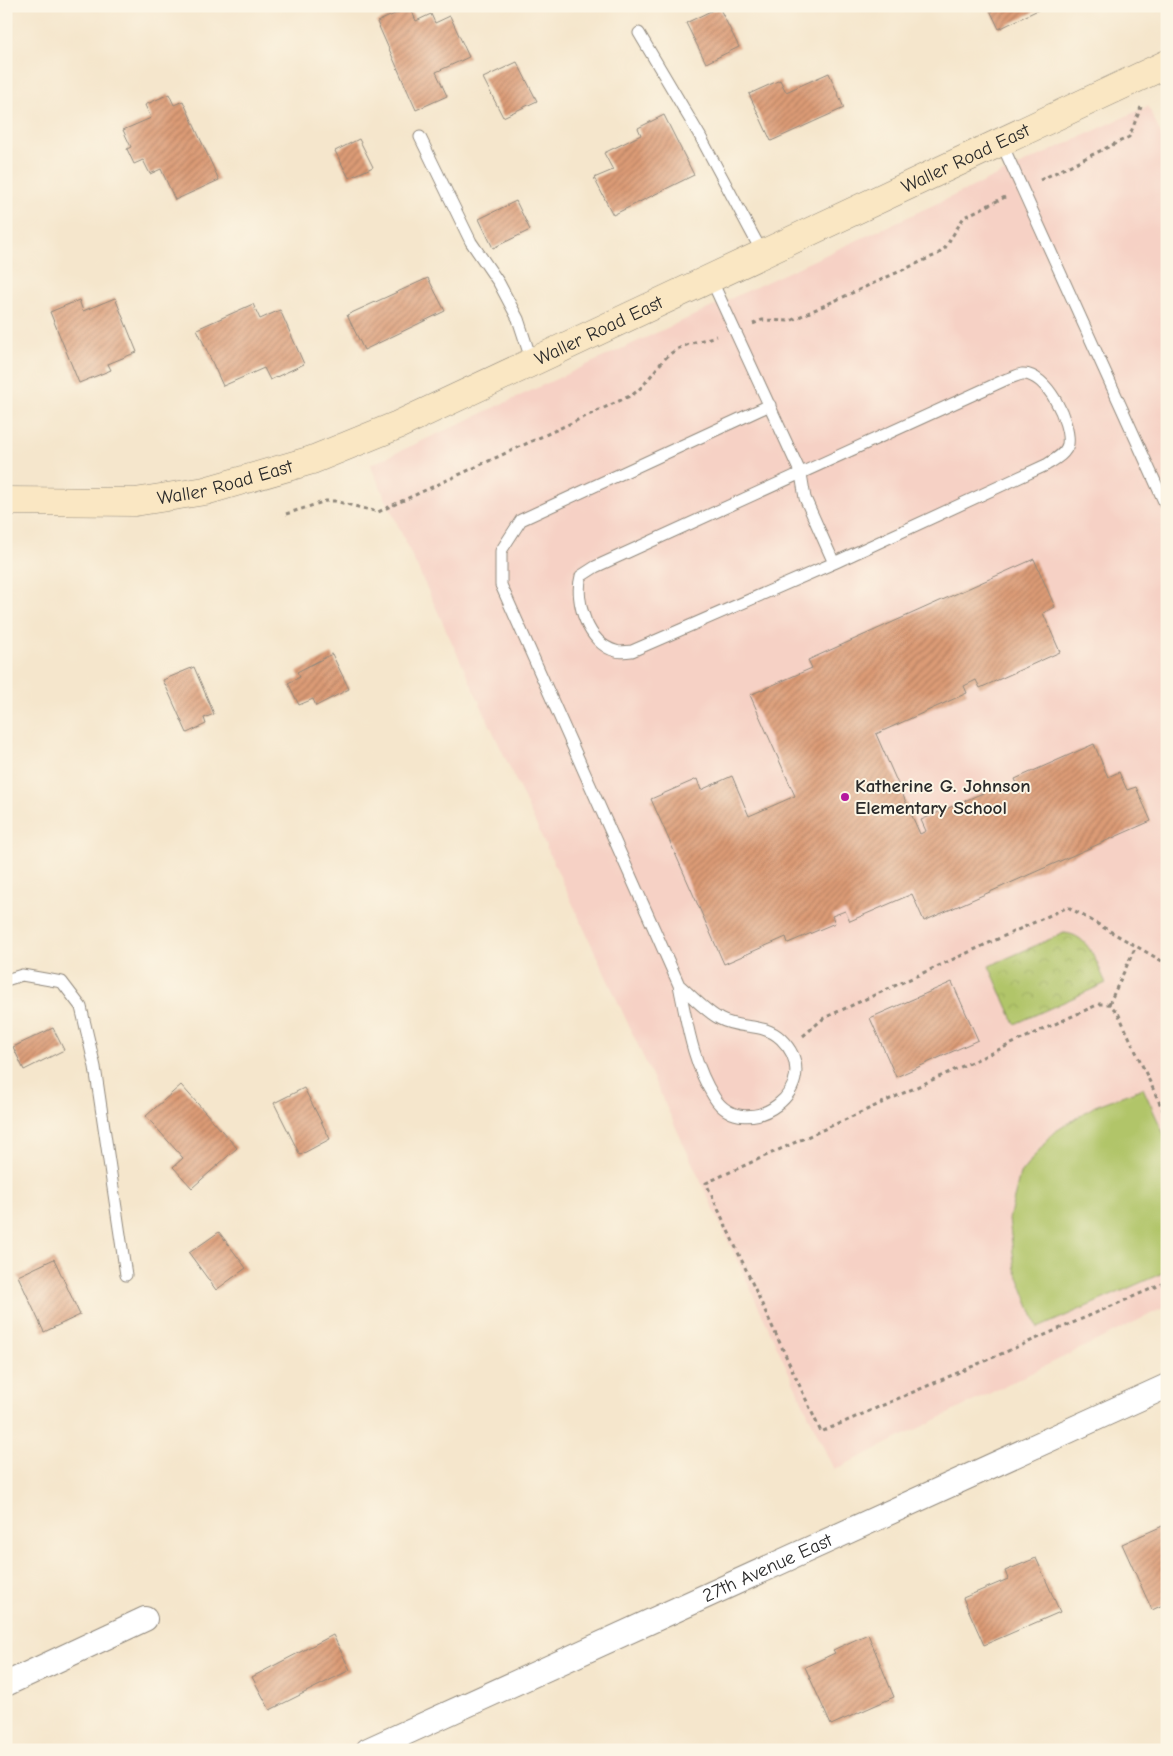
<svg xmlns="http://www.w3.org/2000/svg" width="1173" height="1756" viewBox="0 0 1173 1756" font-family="'Comic Neue',sans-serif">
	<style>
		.built { fill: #f6d1c5 }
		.grass { fill: #b1c569; stroke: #6e784a }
		.park { fill: url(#park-crowns); stroke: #6e784a }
		.building { fill: url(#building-hatch) }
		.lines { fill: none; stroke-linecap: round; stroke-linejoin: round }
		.lane-casing { stroke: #90887c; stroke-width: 13 }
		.street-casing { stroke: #90887c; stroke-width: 26 }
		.secondary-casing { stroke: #90887c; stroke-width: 29 }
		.path { stroke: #90887c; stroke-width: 3; stroke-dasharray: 4 4; stroke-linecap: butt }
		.lane { stroke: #fff; stroke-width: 11 }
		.street { stroke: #fff; stroke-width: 24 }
		.secondary { stroke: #fae7c3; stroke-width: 28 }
		.poi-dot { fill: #b5179e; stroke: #fcf5e5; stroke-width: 2 }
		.labels { text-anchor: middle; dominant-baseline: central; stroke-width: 4; stroke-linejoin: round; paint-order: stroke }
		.street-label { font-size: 19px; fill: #2b2b2b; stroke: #fcf5e5 }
		.poi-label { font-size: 19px; font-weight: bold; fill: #2b2b2b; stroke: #fcf5e5; text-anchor: start }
	</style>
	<defs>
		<pattern id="park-crowns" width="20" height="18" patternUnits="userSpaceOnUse" patternTransform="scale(1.25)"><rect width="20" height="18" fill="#b1c569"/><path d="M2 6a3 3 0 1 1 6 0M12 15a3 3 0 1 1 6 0" fill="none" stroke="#98a95b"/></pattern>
		<pattern id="building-hatch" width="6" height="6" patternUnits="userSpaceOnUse" patternTransform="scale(1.25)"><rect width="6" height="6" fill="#dc9b76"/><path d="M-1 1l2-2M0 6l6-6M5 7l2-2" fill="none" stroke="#b37f61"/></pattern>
	</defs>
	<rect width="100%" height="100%" fill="#fcf5e5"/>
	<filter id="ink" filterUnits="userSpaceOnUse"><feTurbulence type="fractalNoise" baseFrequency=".02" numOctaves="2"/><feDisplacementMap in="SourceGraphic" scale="10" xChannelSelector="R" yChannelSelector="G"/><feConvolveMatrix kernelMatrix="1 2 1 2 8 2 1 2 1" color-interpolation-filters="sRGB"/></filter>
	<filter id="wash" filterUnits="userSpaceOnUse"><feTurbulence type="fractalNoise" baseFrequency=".0096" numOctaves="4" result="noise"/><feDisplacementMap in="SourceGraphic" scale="20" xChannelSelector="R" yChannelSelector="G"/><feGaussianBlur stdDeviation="1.12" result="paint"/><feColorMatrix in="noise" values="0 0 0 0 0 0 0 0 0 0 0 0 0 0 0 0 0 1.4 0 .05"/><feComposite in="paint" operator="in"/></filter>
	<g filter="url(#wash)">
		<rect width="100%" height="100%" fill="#f5e6cc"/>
		<path class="built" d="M1148 106 1167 148V1306L834 1470 370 465Z"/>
		<path class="grass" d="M1143 1088 1167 1141V1271L1038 1328 1015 1269 1009 1219 1020 1174 1053 1133 1095 1106Z"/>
		<path class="park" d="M1064 933C1090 935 1096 963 1106 983L1015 1024 989 966Z"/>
		<g id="blocks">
			<path class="building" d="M988 6H1039L1040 9 999 29Z
				M410 7 416 21 431 14 435 23 450 16 469 57 436 72 447 96 416 110 377 22Z
				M719 7 739 47 706 63 686 23Z
				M517 62 537 101 503 117 483 78Z
				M829 73 844 108 771 141 749 94 780 80 786 92Z
				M169 94 174 105 183 101 219 180 175 200 161 169 150 174 143 160 134 164 127 149 131 147 123 130 151 118 145 105Z
				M664 115 694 175 613 215 594 178 613 170 604 153 641 135 638 128Z
				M359 139 373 167 349 178 335 151Z
				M516 201 530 230 493 248 479 219Z
				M428 278 445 311 364 350 347 315Z
				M115 298 137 352 108 364 111 370 79 383 50 312 79 300 83 311Z
				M253 304 260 319 280 310 304 364 270 380 264 368 223 386 197 329Z
				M1034 559 1055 607 1043 613 1060 652 980 688 976 680 964 686 967 693 876 734 920 834 926 831 921 820 1001 785 1004 792 1018 786 1015 779 1094 744 1108 777 1119 772 1127 790 1136 787 1151 821 924 921 912 894 850 921 845 911 832 916 835 923 788 943 786 937 724 964 651 799 697 779 701 790 732 776 749 816 795 796 750 695 812 668 808 660Z
				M332 654 349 689 316 706 313 699 299 705 288 683 300 677 297 672Z
				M194 667 214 714 204 718 206 724 187 733 163 680Z
				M952 982 978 1040 896 1077 870 1018Z
				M53 1028 64 1050 24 1070 13 1047Z
				M181 1085 237 1148 192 1188 173 1167 183 1158 146 1116Z
				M304 1088 330 1139 300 1155 274 1103Z
				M219 1232 246 1268 216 1290 189 1253Z
				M54 1259 80 1315 44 1332 18 1276Z
				M1167 1524V1603L1152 1610 1122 1544Z
				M1036 1558 1060 1612 984 1645 963 1598 1008 1579 1005 1571Z
				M868 1634 894 1697 831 1725 805 1667 835 1653 833 1650Z
				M333 1635 350 1670 270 1710 252 1677Z"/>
		</g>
	</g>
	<g filter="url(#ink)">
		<use href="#blocks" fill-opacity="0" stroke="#90887c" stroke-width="1"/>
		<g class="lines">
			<g class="lane-casing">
				<path id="lane" d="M639 33 700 136 763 254
					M420 137 471 242 499 283 518 319 532 362
					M1001 142 1167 508
					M711 279 801 474 805 498 834 563 1046 465C1054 460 1066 454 1068 444 1071 423 1047 372 1022 374 1017 375 1012 378 1007 379L595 567 581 576C574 601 588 644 616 651 620 653 627 651 632 651L834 563
					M6 980 22 975 62 982 81 1007 95 1067 126 1275
					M679 985 501 585V551L521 520 770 405
					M679 985C692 996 705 1011 720 1019 740 1030 763 1022 781 1039 830 1087 745 1147 714 1097 693 1064 687 1023 679 985Z"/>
			</g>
			<g class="street-casing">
				<g id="street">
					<path d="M6 1684 145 1619"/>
					<path id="s1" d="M368 1750 1167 1386"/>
				</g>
			</g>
			<g class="secondary-casing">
				<g id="secondary">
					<path id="s2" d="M6 501 135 502 205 491 312 460 398 425 1167 64"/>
				</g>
			</g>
			<path class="path" d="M1040 180 1129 137 1141 107
				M753 324 762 320 790 321 938 254 945 248 964 217 1005 197
				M286 514 326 501H335L378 512 632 395C648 384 655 367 669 355 681 344 701 341 716 336
				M1109 1004 1136 946
				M803 1036 824 1018 1068 907 1167 964
				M1167 1119 1118 1013 1109 1004H1099L706 1183 821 1432 1167 1282"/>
			<use href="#lane" class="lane"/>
			<use href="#street" class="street"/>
			<use href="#secondary" class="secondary"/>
		</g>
	</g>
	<circle class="poi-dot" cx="845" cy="797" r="5"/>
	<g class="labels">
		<g class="street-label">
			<text stroke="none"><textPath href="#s2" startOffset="1031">Waller Road East</textPath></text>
			<text stroke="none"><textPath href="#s2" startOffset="626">Waller Road East</textPath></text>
			<text stroke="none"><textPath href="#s2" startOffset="221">Waller Road East</textPath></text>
			<text stroke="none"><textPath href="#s1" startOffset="439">27th Avenue East</textPath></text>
		</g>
		<g class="poi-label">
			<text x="855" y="786">Katherine G. Johnson<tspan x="855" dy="22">Elementary School</tspan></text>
		</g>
	</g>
	<rect width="1173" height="1756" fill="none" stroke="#fcf5e5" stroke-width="25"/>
</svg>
